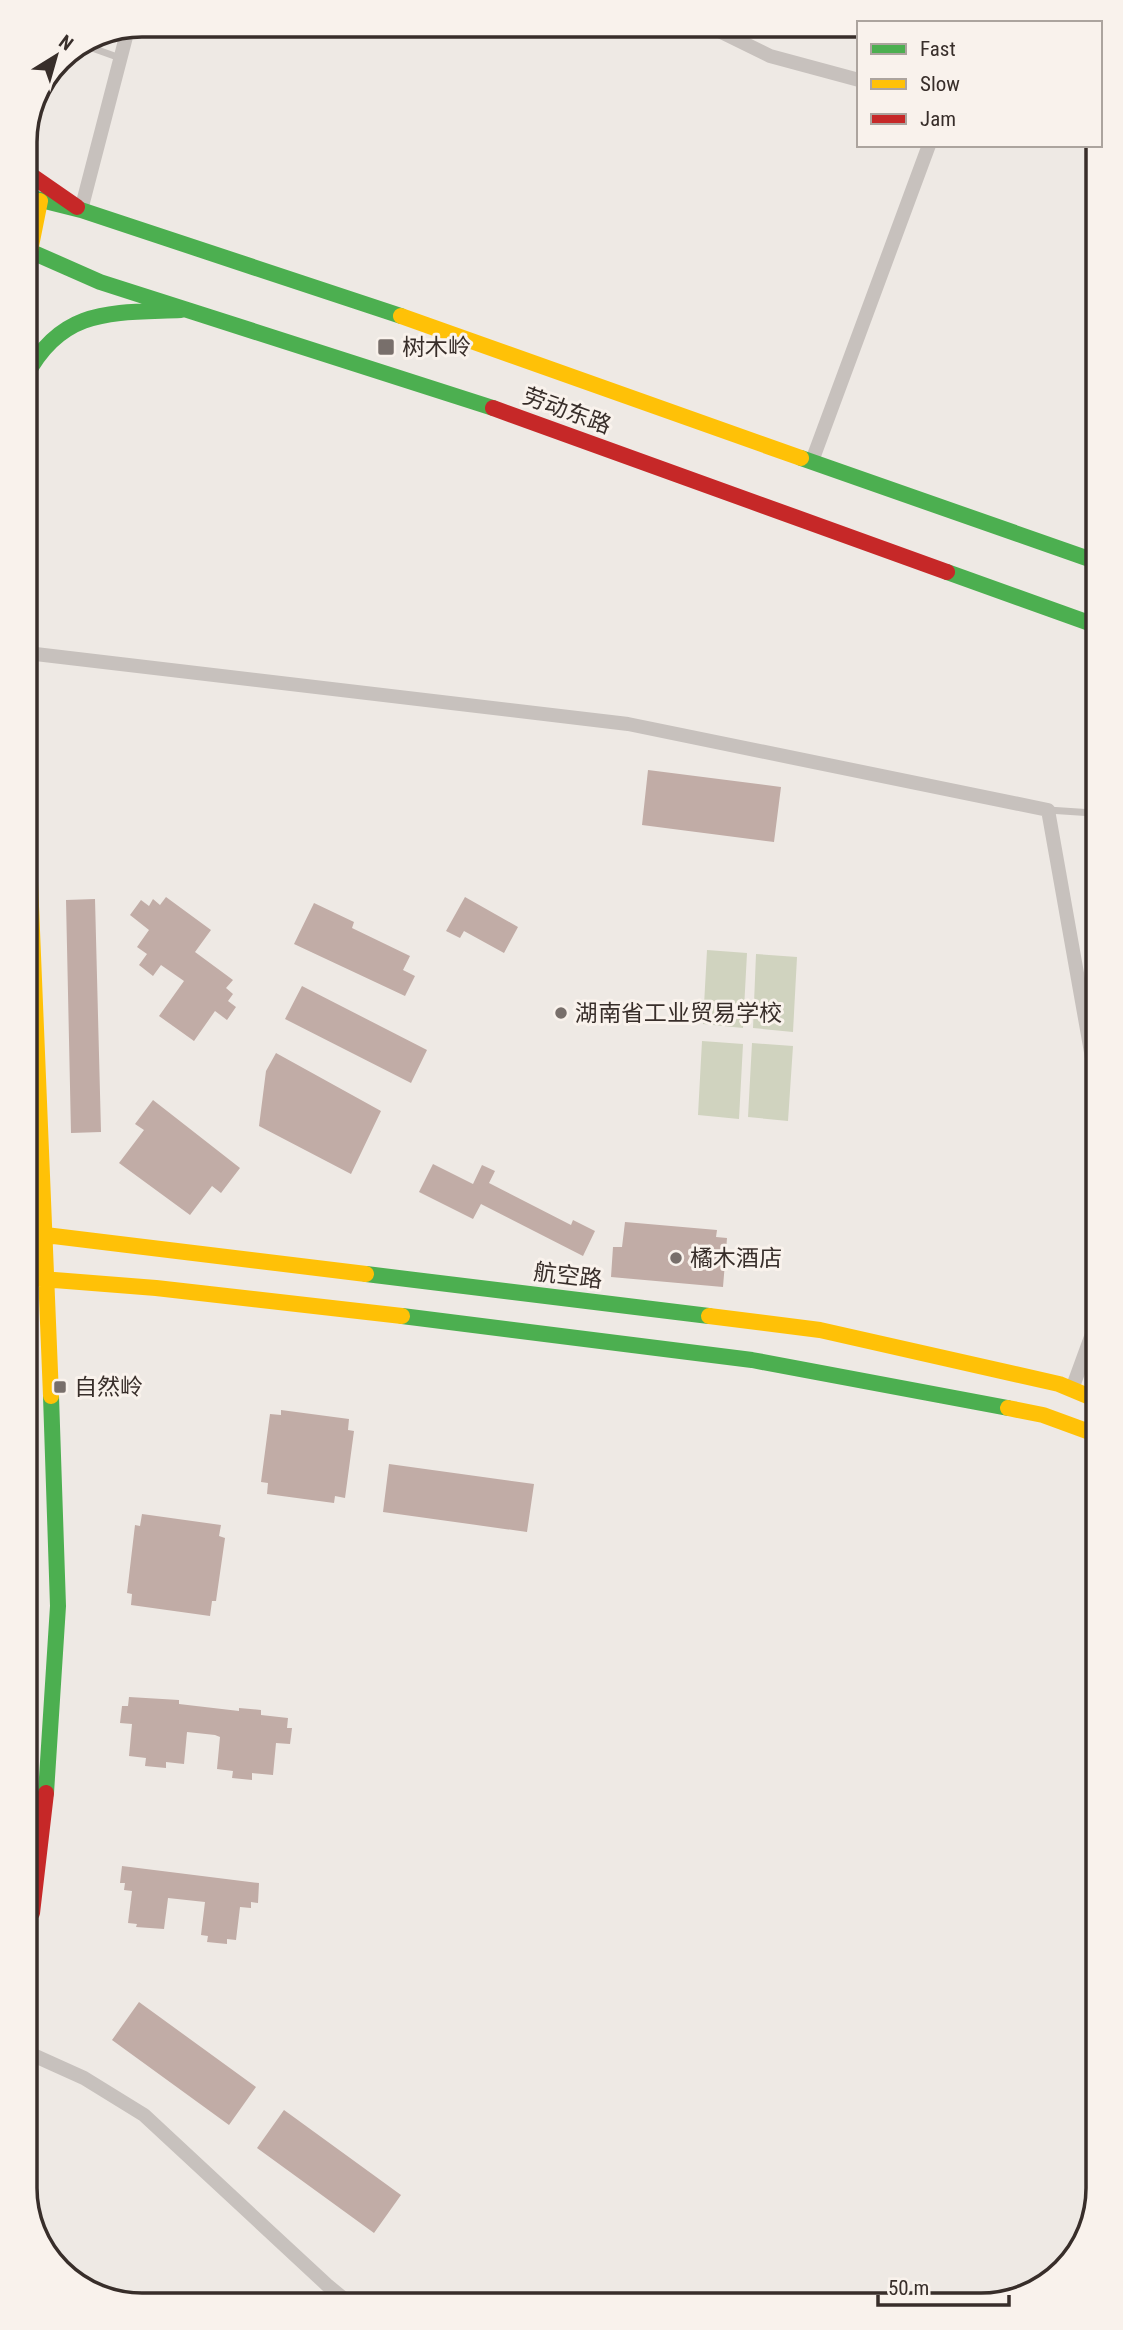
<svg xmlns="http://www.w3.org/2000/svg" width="1123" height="2330" viewBox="0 0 1123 2330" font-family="'Roboto Condensed','Noto Sans SC',sans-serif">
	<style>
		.garden { fill: #d0d3bf }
		.building { fill: #c1aca6 }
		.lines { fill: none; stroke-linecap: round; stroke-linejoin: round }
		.lane { stroke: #c7c1bd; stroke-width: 7 }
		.street { stroke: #c7c1bd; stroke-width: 14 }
		.fast { stroke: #4caf50; stroke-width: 16 }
		.slow { stroke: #ffc107; stroke-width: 16 }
		.jam { stroke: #c62828; stroke-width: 16 }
		.poi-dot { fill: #786f6b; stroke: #f9f2ec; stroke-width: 2.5 }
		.labels { text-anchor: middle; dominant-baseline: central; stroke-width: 6; stroke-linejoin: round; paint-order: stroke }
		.poi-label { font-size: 23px; fill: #382e2a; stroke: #f9f2ec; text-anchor: start }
		.street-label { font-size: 23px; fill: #382e2a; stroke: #f9f2ec }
		.rim { fill: none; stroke: #382e2a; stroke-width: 3.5 }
	</style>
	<rect width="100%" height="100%" fill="#eee9e4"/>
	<path class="garden" d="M707 950 747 953 743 1028 703 1024Z
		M756 954 797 957 793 1032 753 1028Z
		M702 1041 743 1044 739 1119 698 1115Z
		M752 1043 793 1046 788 1121 748 1117Z"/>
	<path class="building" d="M648 770 781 787 774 842 642 825Z
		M166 897 211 930 195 952 233 980 226 988 233 994 228 1001 236 1007 227 1020 215 1011 194 1041 159 1016 184 981 161 965 153 976 139 965 147 954 137 947 149 930 130 915 141 900 149 906 153 899 160 905Z
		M465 897 518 927 504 953 464 931 460 938 446 931Z
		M95 899 101 1132 71 1133 66 900Z
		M314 903 354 922 352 928 410 956 403 970 415 976 405 996 294 944Z
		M302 986 427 1050 411 1083 285 1019Z
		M276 1053 381 1111 351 1174 259 1126 266 1071Z
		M153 1100 240 1168 221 1193 212 1186 190 1215 119 1163 144 1130 135 1124Z
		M433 1164 473 1184 482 1165 495 1171 489 1183 571 1225 573 1220 595 1231 583 1256 481 1204 473 1219 419 1192Z
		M625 1222 717 1230 716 1237 727 1238 723 1287 611 1277 613 1247H622Z
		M281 1410 349 1419 348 1430 354 1431 345 1498 335 1496 334 1503 267 1494 268 1483 261 1482 270 1414 281 1415Z
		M389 1464 534 1484 527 1532 383 1512Z
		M142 1514 221 1525 219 1536 225 1538 216 1601H212L210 1616 131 1605 132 1594 127 1593 135 1525 140 1526Z
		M129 1697 179 1700V1704L239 1711V1708L261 1710V1715L288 1718 287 1728H292L290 1744 276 1743 273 1775 252 1773V1780L232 1778 233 1771 217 1769 220 1737 215 1735 187 1732 184 1764 166 1762V1768L145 1766 146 1758 129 1756 132 1724 120 1723 122 1706H128Z
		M122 1866 259 1883 258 1903 251 1902V1908L240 1907 236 1940 227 1939V1944L207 1942 208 1936 201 1935 205 1902 168 1898 164 1929 136 1927 137 1924 128 1923 132 1891 124 1890 125 1883H120Z
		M139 2002 256 2087 229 2125 112 2040Z
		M284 2110 401 2195 374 2233 257 2148Z"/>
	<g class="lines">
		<path class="lane" d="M81 44 120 58
			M1048 810 1093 813"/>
		<path class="street" d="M711 27 770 56 859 80
			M81 210 127 33
			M812 461 929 145
			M27 653 628 724 1048 810 1094 1069
			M1072 1389 1095 1326
			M33 2055 84 2078 144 2115 327 2285 349 2303"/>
		<path class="fast" d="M25 196 81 210 401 316
			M25 249 100 282 493 408
			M26 376C62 307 113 313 181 310
			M801 458 1092 560
			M947 572 1092 624
			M366 1274 709 1316
			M402 1316 752 1360 1008 1408
			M46 1793 58 1606 51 1396"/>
		<path class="slow" d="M25 296 30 251 40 201
			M401 316 801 458
			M27 808 51 1396
			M29 1233 366 1274
			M29 1278 156 1288 402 1316
			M709 1316 820 1330 1059 1384 1095 1399
			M1008 1408 1043 1415 1095 1434"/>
		<path class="jam" d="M25 171 77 207
			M493 408 947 572
			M32 1913 46 1793"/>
	</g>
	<g class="poi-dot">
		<rect x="377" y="338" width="18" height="18" rx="3.5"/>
		<circle cx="561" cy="1013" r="7"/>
		<circle cx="676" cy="1258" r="7"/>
		<rect x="53" y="1380" width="14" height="14" rx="3.5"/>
	</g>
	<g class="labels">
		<g class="poi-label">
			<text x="402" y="347">树木岭</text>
			<text x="575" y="1013">湖南省工业贸易学校</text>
			<text x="690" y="1258">橘木酒店</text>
			<text x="74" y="1387">自然岭</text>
		</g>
		<g class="street-label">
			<text transform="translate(567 411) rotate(20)">劳动东路</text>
			<text transform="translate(568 1276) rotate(7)">航空路</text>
		</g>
	</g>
	<path d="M0 0H1123V2330H0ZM142 37H981A105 105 0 0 1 1086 142V2188A105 105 0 0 1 981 2293H142A105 105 0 0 1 37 2188V142A105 105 0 0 1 142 37Z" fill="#f9f2ec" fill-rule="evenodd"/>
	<path class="rim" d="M142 37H981A105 105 0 0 1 1086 142V2188A105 105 0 0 1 981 2293H142A105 105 0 0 1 37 2188V142A105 105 0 0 1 142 37Z"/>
	<rect x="857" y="21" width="245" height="126" fill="#f9f2ec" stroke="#aca49e" stroke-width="2"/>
	<rect x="871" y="44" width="35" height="10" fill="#4caf50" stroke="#aca49e" stroke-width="2"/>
	<text x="920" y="56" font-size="21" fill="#382e2a">Fast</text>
	<rect x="871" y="79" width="35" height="10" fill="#ffc107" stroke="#aca49e" stroke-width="2"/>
	<text x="920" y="91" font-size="21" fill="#382e2a">Slow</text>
	<rect x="871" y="114" width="35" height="10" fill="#c62828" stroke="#aca49e" stroke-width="2"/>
	<text x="920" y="126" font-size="21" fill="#382e2a">Jam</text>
	<g transform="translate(56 56) rotate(37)" stroke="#f9f2ec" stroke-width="5" paint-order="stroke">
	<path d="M0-5L12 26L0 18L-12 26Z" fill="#382e2a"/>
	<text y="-10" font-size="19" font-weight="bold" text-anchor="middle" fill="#382e2a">N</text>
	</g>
	<path d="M878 2295v10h131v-10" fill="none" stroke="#382e2a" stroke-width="3.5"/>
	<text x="888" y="2295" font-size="21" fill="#382e2a" stroke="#f9f2ec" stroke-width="5" paint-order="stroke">50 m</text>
</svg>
